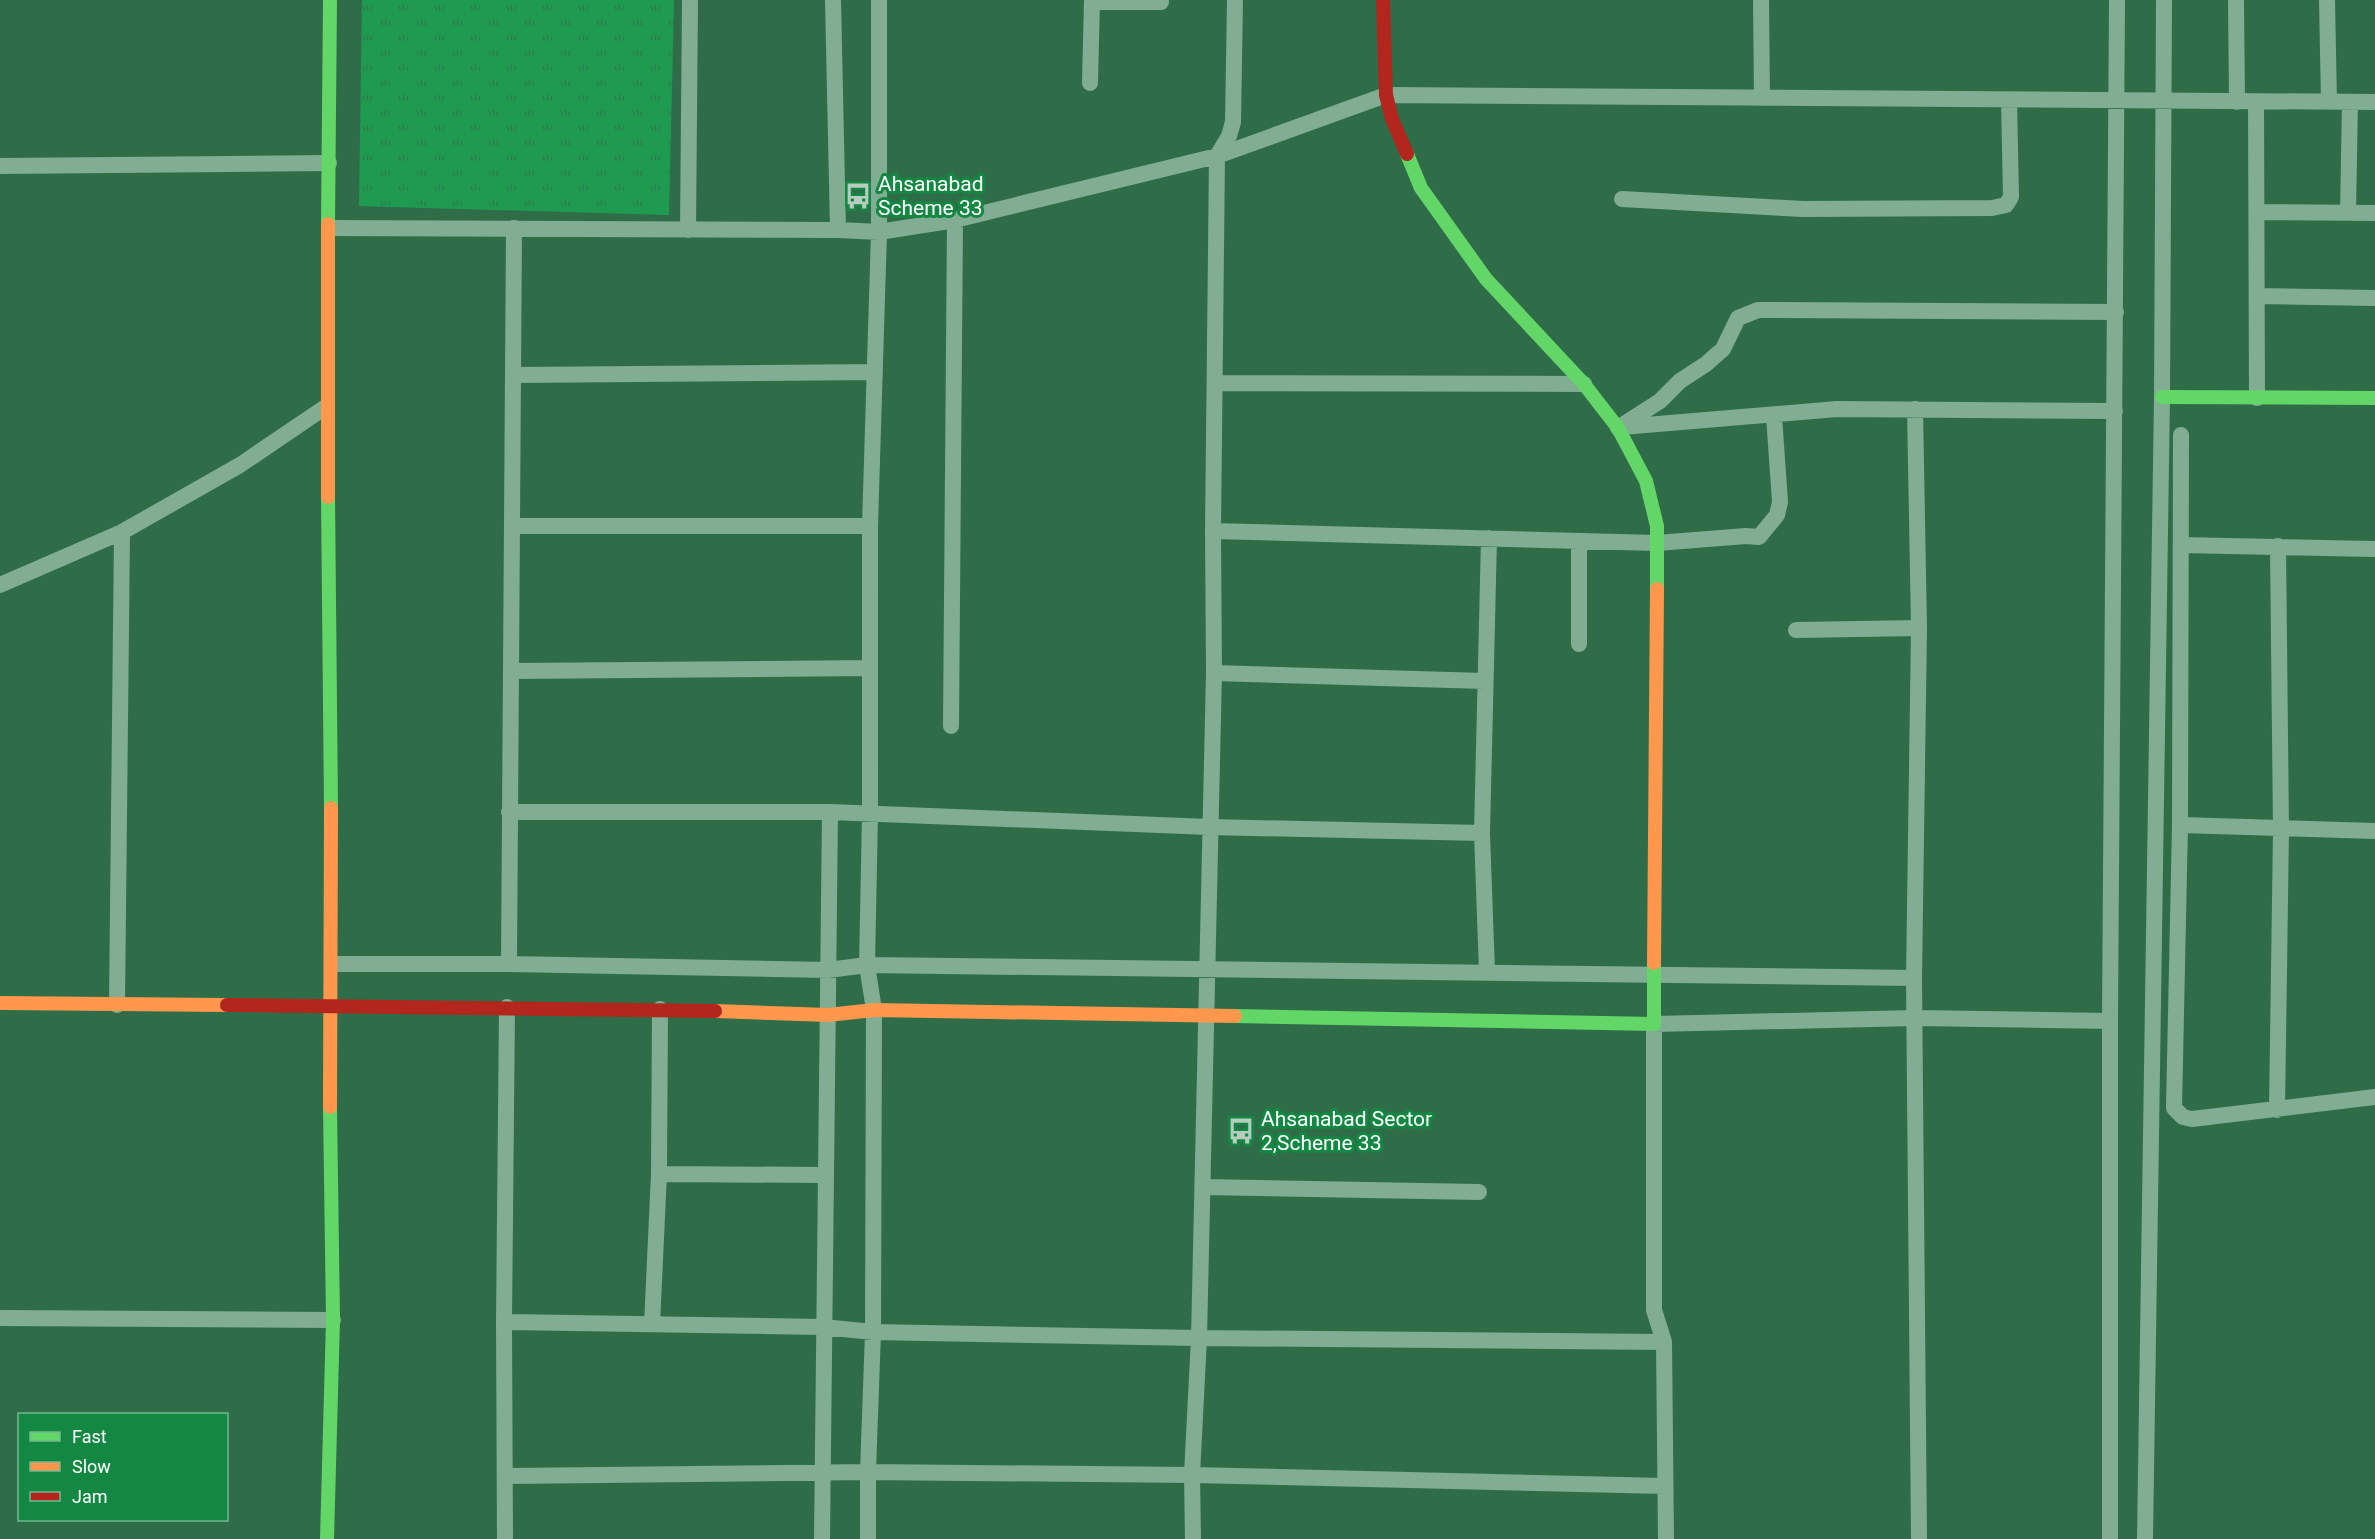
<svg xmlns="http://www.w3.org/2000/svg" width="2375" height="1539" viewBox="0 0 2375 1539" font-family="Roboto,sans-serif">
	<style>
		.park { fill: url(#park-tufts) }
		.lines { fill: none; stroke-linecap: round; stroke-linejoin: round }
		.street { stroke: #81ad93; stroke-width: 16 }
		.fast { stroke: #63d668; stroke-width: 14 }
		.slow { stroke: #ff974d; stroke-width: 14 }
		.jam { stroke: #b3261e; stroke-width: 14 }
		.labels { text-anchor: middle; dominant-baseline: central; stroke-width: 6; stroke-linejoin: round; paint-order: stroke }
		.poi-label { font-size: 21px; fill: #fff; stroke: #138843; text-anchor: start }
	</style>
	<defs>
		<pattern id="park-tufts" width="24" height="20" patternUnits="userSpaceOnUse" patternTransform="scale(1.5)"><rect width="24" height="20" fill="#1e9b50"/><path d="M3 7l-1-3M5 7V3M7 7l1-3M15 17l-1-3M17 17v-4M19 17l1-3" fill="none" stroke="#2e7f4f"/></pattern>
	</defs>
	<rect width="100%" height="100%" fill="#2e6d48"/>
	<path class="park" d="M362 0H674L669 215 359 206Z"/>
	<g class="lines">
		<path class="street" d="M833 0 838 230
			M1761 0 1762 98
			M2236 0 2237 102
			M2327 0 2329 102
			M1092 2H1161
			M1090 83 1092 0
			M2256 102 2257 398
			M0 166 329 163
			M1622 199 1803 209 1992 208 2006 205 2011 197 2009 100
			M2257 212 2375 213
			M2348 213 2350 102
			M329 228 838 230 879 232 955 220 1217 156 1386 95 2375 102
			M688 230 690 0
			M2257 296 2375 298
			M514 375 875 372
			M1215 383 1584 384
			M1622 427 1837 409 2115 411
			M1618 428 1660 401 1680 381 1706 364 1723 349 1738 318 1758 310 2116 312
			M2181 435 2180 825 2174 1108 2183 1117 2192 1119 2375 1097
			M513 526H870
			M1213 531 1657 543 1746 536 1759 537 1777 515 1780 502 1774 416
			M1579 541V644
			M2181 545 2375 549
			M0 585 122 532 240 465 327 406
			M1796 630 1919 628
			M511 671 870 668
			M1214 673 1485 681
			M951 726 955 220
			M509 812H830L1209 827 1482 833
			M2180 825 2375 831
			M332 964H509L828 970 867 965 1914 978 1919 1539
			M509 964 514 228
			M1487 972 1482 833 1489 538
			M1914 978 1919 628 1915 409
			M117 1005 122 532
			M2277 1110 2281 830 2278 546
			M659 1174 825 1175
			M1203 1187 1479 1192
			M0 1318 333 1320
			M504 1322 823 1327 873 1332 1199 1338 1664 1342
			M652 1324 659 1174 660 1009
			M505 1476 868 1472 1192 1475 1665 1486
			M505 1539 504 1322 507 1007
			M822 1539 830 812
			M868 1539V1472L873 1332 874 1010 867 965 870 815V526L879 232V0
			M1193 1539 1192 1475 1199 1338 1214 673 1213 531 1217 156 1229 136 1233 122 1235 0
			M1666 1539 1664 1342 1654 1310V1024L1915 1018 2110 1021
			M2110 1539V1021L2117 0
			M2145 1539 2162 397 2164 0"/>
		<path class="fast" d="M1407 154 1421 188 1486 279 1584 384 1618 428 1646 481 1657 526V589
			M328 224 330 0
			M2162 397 2375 398
			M328 497 331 808
			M1235 1016 1654 1024V963
			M327 1539 333 1320 330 1107"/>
		<path class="slow" d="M328 497V224
			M1654 963 1657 589
			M0 1003 227 1005
			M715 1011 828 1015 874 1010 1235 1016
			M330 1107 331 808"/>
		<path class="jam" d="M1383 0 1386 95 1392 119 1407 154
			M227 1005 715 1011"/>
	</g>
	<defs>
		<g id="bus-bare" transform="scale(2.07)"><path d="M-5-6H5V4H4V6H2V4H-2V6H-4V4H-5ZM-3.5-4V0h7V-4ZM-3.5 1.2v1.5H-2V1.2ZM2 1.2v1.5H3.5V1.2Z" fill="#b6ccbf" stroke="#138843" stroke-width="2.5" paint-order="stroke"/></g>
	</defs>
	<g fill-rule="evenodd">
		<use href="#bus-bare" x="858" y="196"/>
		<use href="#bus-bare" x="1241" y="1131"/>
	</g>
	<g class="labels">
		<g class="poi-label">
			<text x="878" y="184">Ahsanabad<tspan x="878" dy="24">Scheme 33</tspan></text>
			<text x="1261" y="1119">Ahsanabad Sector<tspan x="1261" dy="24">2,Scheme 33</tspan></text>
		</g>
	</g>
	<rect x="18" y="1413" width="210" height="108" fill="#138843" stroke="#71b88e" stroke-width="1.5"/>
	<rect x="30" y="1432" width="30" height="9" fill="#63d668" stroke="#71b88e" stroke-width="1.5"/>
	<text x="72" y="1443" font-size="18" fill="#ffffff">Fast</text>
	<rect x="30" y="1462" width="30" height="9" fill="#ff974d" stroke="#71b88e" stroke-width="1.5"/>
	<text x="72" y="1473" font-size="18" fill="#ffffff">Slow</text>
	<rect x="30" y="1492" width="30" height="9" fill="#b3261e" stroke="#71b88e" stroke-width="1.5"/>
	<text x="72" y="1503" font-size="18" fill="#ffffff">Jam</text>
</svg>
